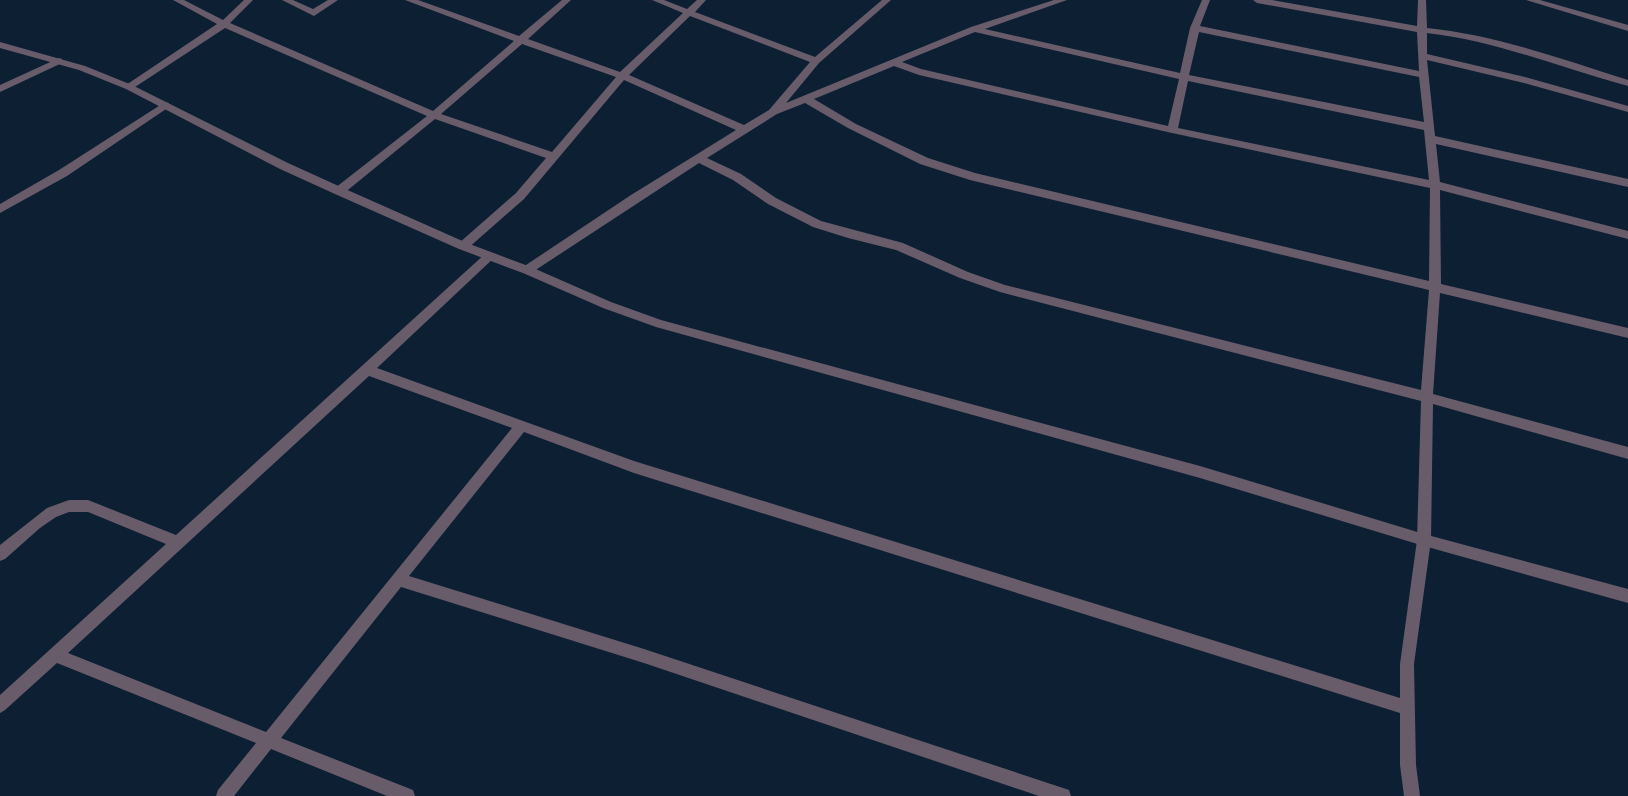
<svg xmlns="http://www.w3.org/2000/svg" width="1628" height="796" viewBox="0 0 1628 796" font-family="Georgia,serif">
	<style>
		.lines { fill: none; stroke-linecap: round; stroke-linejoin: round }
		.minor { fill: #685c6a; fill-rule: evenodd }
		.tertiary { fill: #685c6a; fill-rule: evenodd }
	</style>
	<rect width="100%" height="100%" fill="#0d1f33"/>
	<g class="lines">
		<path class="minor" d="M173 0H184L223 20 244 0H253L230 23 433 111 514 41 405 0H418L519 36 562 0H571L528 39 620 72 683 13 652 0H664L687 9 697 0H706L695 12 815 57 882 0H891L819 63 786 103 971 27 1054 0H1067L985 29 1180 73 1190 28 1202 0H1210L1200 26 1419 71 1417 32 1257 3 1253 0H1272L1417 26 1418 0H1426L1427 28C1496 35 1562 59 1628 80V86C1561 68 1497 41 1427 33V54L1525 77 1628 106V112L1524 83 1427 60 1435 136 1628 179V187L1436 144 1440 182 1628 231V239L1440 190 1441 284 1628 328V338L1440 293 1433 394 1628 447V459L1433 404 1431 540 1414 664 1416 765 1420 796H1404L1400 765V713L634 473 524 432 409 576 644 649 1063 788 1069 790 1071 796H1039L644 663 401 587 281 738 413 790 415 796H387L271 749 234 796H216L218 790 256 743 57 663 5 710 0 713V695L166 544 88 512H69L56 517 40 528 5 559 0 561V545L47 508 69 500H88L176 535 486 253 490 252 496 256 377 368 634 461 1400 698V664L1417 540 1421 401 1000 292 960 278 896 250 848 238 813 227 768 204 733 180 699 163 531 273H523L521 270 523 267 631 195 736 130 624 80 524 199 467 249 463 250 457 246 459 243 516 193 546 158 435 119 343 194H335L334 191 335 188 427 116 225 28 132 89H126V85L217 24ZM690 16 810 62 769 110 744 125 629 75ZM975 32 1179 79 1168 126 921 69 902 62ZM1199 32 1419 77 1424 122 1189 75ZM522 44 616 77 552 152 441 114ZM894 66 919 75 1172 133 1430 188 1429 281 975 173 928 158 856 124 814 99ZM1188 81 1424 130 1429 180 1178 128ZM805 103 848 128 920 164 970 180 1429 290 1421 390 1005 285 968 272 903 243 821 221 776 198 741 174 707 158 777 114ZM369 376 512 428 266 732 68 653Z
			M282 0H293L313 9 328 0H338L314 16Z
			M1526 0H1540L1628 25V31Z
			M59 58 62 59V63L0 92V85Z
			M165 102 169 103V107L67 176 0 213V204L59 170Z"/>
		<path class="tertiary" d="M0 42 85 66 132 85 288 163 343 188 467 243 531 267 611 302 661 320 1200 466 1424 534 1628 589V603L1424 546 1200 478 656 327 603 308 523 273 459 249 335 194 280 169 126 89 79 70 0 48Z"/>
	</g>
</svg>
